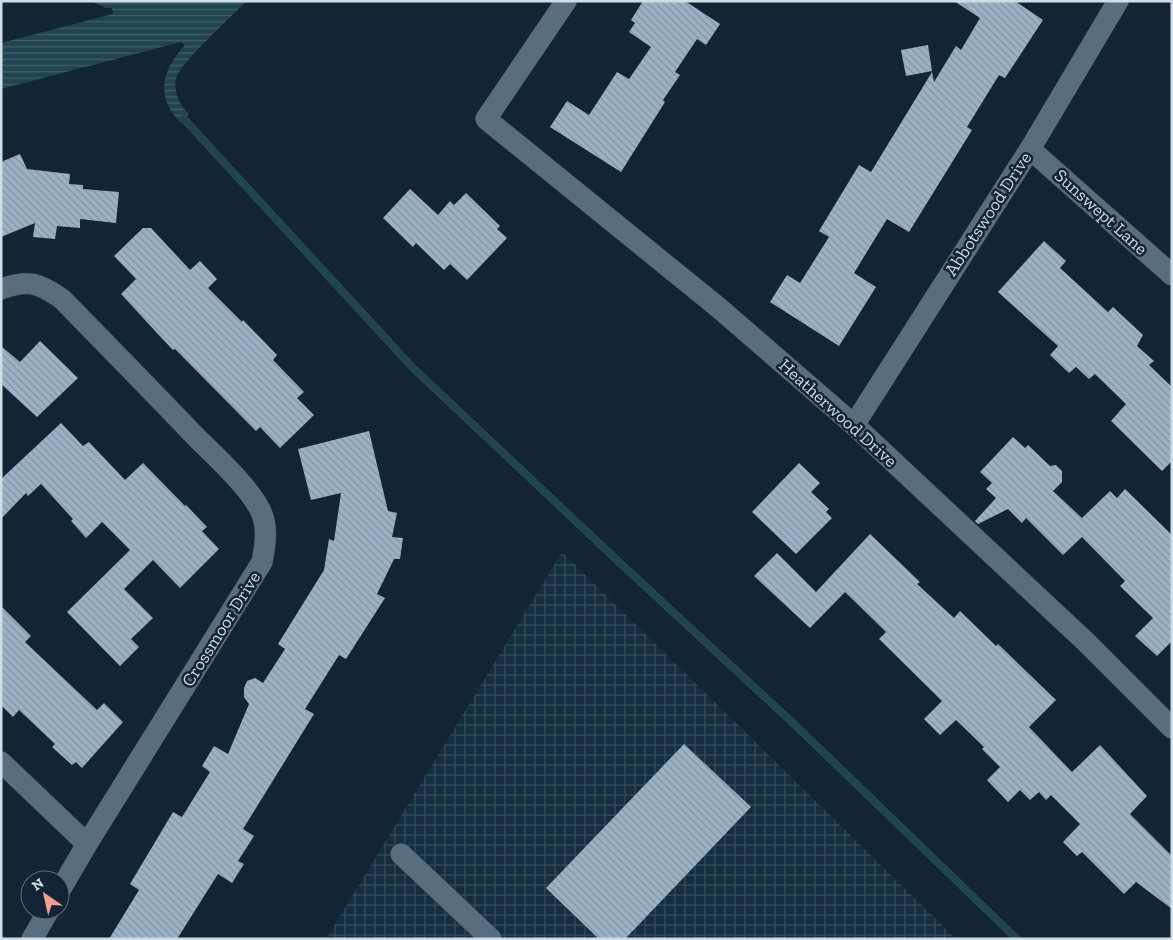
<svg xmlns="http://www.w3.org/2000/svg" width="1173" height="940" viewBox="0 0 1173 940" font-family="'Zilla Slab',serif">
	<style>
		.industrial { fill: url(#industrial-grid) }
		.water { fill: url(#water-rules) }
		.lines { fill: none; stroke-linecap: round; stroke-linejoin: round }
		.stream { stroke: #214550; stroke-width: 8 }
		.building { fill: url(#building-back-hatch) }
		.minor-casing { stroke: #323f4c; stroke-width: 22 }
		.minor { stroke: #586d7e; stroke-width: 21 }
		.labels { text-anchor: middle; dominant-baseline: central; stroke-width: 5; stroke-linejoin: round; paint-order: stroke }
		.street-label { font-size: 18px; fill: #d0dce6; stroke: #132534 }
	</style>
	<defs>
		<pattern id="industrial-grid" width="8" height="8" patternUnits="userSpaceOnUse" patternTransform="scale(1.25)"><rect width="8" height="8" fill="#142d41"/><path d="M0 4h8M4 0v8" fill="none" stroke="#354b5c"/></pattern>
		<pattern id="water-rules" width="6" height="5" patternUnits="userSpaceOnUse" patternTransform="scale(1.25)"><rect width="6" height="5" fill="#214550"/><path d="M0 2.5h6" fill="none" stroke="#405f69"/></pattern>
		<pattern id="building-back-hatch" width="6" height="6" patternUnits="userSpaceOnUse" patternTransform="scale(1.25)"><rect width="6" height="6" fill="#9bb1c4"/><path d="M-1 5l2 2M0 0l6 6M5-1l2 2" fill="none" stroke="#8495a4"/></pattern>
	</defs>
	<rect width="100%" height="100%" fill="#132534"/>
	<path class="industrial" d="M562 552 956 939H326Z"/>
	<path class="water" d="M91 1H247C233 15 179 64 176 79 173 92 181 107 189 114L180 122C155 96 162 70 185 45L181 42 1 89V43L113 14 112 8H106Z"/>
	<g class="lines">
		<path class="stream" d="M184 119 412 367 619 562 794 724 1017 939"/>
	</g>
	<path class="building" d="M643 1H685L720 24 706 45 697 39 675 72 680 75 663 100 665 102 621 172 550 127 567 101 589 115 617 72 629 79 651 47 629 32 635 23 631 20Z
		M954 1H1015L1043 20 1005 78 999 75 967 127 972 130 909 232 887 219 854 273 876 287 839 346 770 302 787 275 800 283 829 237 819 231 859 165 871 172 932 72 934 82 956 46 961 50 980 18Z
		M928 45 932 71 906 76 901 50Z
		M20 154 27 169 70 174 69 184 83 185V189L119 192 116 223 80 219V228L57 226 55 239 33 237 35 223 1 237V162Z
		M410 189 438 215 450 201 454 205 466 193 500 226 497 229 507 238 467 280 450 264 444 270 416 243 413 247 383 218Z
		M143 228H151L190 270 200 261 217 279 208 288 242 322 243 320 277 355 273 360 304 392 297 398 314 415 280 448 260 427 256 431 175 349 173 350 157 333 121 294 136 279 114 256Z
		M1044 241 1066 261 1060 268 1108 312 1113 307 1143 335 1137 346 1154 361 1149 365 1172 387V461L1162 471 1111 421 1126 404 1095 374 1089 379 1076 367 1069 373 1050 355 1058 346 998 292Z
		M40 341 78 378 37 417 1 384V346L20 362Z
		M61 423 83 446 89 442 125 480 143 463 185 506 186 505 207 527 202 531 219 549 180 588 153 560 124 589 153 618 131 639 139 647 120 666 67 612 130 550 102 522 86 538 71 521 73 519 41 484 28 496 26 493 1 519V479Z
		M369 431 388 511 397 513 392 537 403 538 400 559H394L377 594 385 598 346 659 339 655 305 709 314 714 243 829 254 836 238 861 244 864 232 883 218 874 177 939H109L139 890 130 884 173 812 182 817 210 772 202 766 214 746 228 754 249 704 244 697V688L247 681 255 678 263 683 285 649 278 644 324 570 329 539 334 541 341 493 311 500 298 449Z
		M1013 437 1025 448 1028 445 1050 466 1056 465 1062 471V482L1053 491 1082 518 1110 491 1117 498 1125 489 1172 535V641L1157 656 1135 636 1153 618 1120 586 1125 581 1082 537 1063 555 1026 518 1022 523 1008 509 978 524 975 521 996 498 986 489 992 483 980 472Z
		M799 463 820 483 811 492 829 509 826 512 832 518 796 554 752 512Z
		M870 534 920 582 917 584 954 618 960 611 996 646 998 644 1056 700 1029 727 1072 772 1100 745 1147 796 1130 814 1172 856V909L1136 882 1124 894 1082 852 1077 856 1063 842 1080 824 1051 795 1046 800 1039 792 1030 800 1020 790 1008 802 987 780 1000 767 982 749 984 747 956 720 940 735 924 719 942 701 879 639 886 632 845 592 810 628 754 576 777 553 816 592Z
		M1 606 31 636 25 642 97 710 104 703 123 722 82 768 76 762 72 765 52 747 55 744 19 710 13 717 1 705Z
		M684 744 751 807 625 939H599L546 888Z"/>
	<g class="lines">
		<g class="minor-casing">
			<path id="minor" d="M566 1 486 119 719 308 854 425 1086 642 1172 728
				M1030 149 1172 275
				M1 289C29 279 39 283 62 299 107 345 151 390 195 436 214 455 252 489 262 514 268 530 265 546 262 562L87 844 60 890
				M854 425 1030 149 1118 1
				M1 762 87 844
				M401 854 491 939
				M32 939 49 910"/>
		</g>
		<use href="#minor" class="minor"/>
	</g>
	<g class="labels">
		<g class="street-label">
			<text transform="translate(1101 212) rotate(42)">Sunswept Lane</text>
			<text transform="translate(988 214) rotate(-57)">Abbotswood Drive</text>
			<text transform="translate(838 413) rotate(42)">Heatherwood Drive</text>
			<text transform="translate(221 629) rotate(-58)">Crossmoor Drive</text>
		</g>
	</g>
	<rect width="1173" height="940" fill="none" stroke="#d0dce6" stroke-width="5"/>
	<g transform="translate(45 895) rotate(326)"><circle r="24" fill="#132534" stroke="#5f6e7b"/>
	<path d="M0-4L9 19L0 12L-9 19Z" fill="#f59d8e"/>
	<text y="-8" font-size="14" font-weight="bold" text-anchor="middle" fill="#d0dce6">N</text>
	</g>
</svg>
